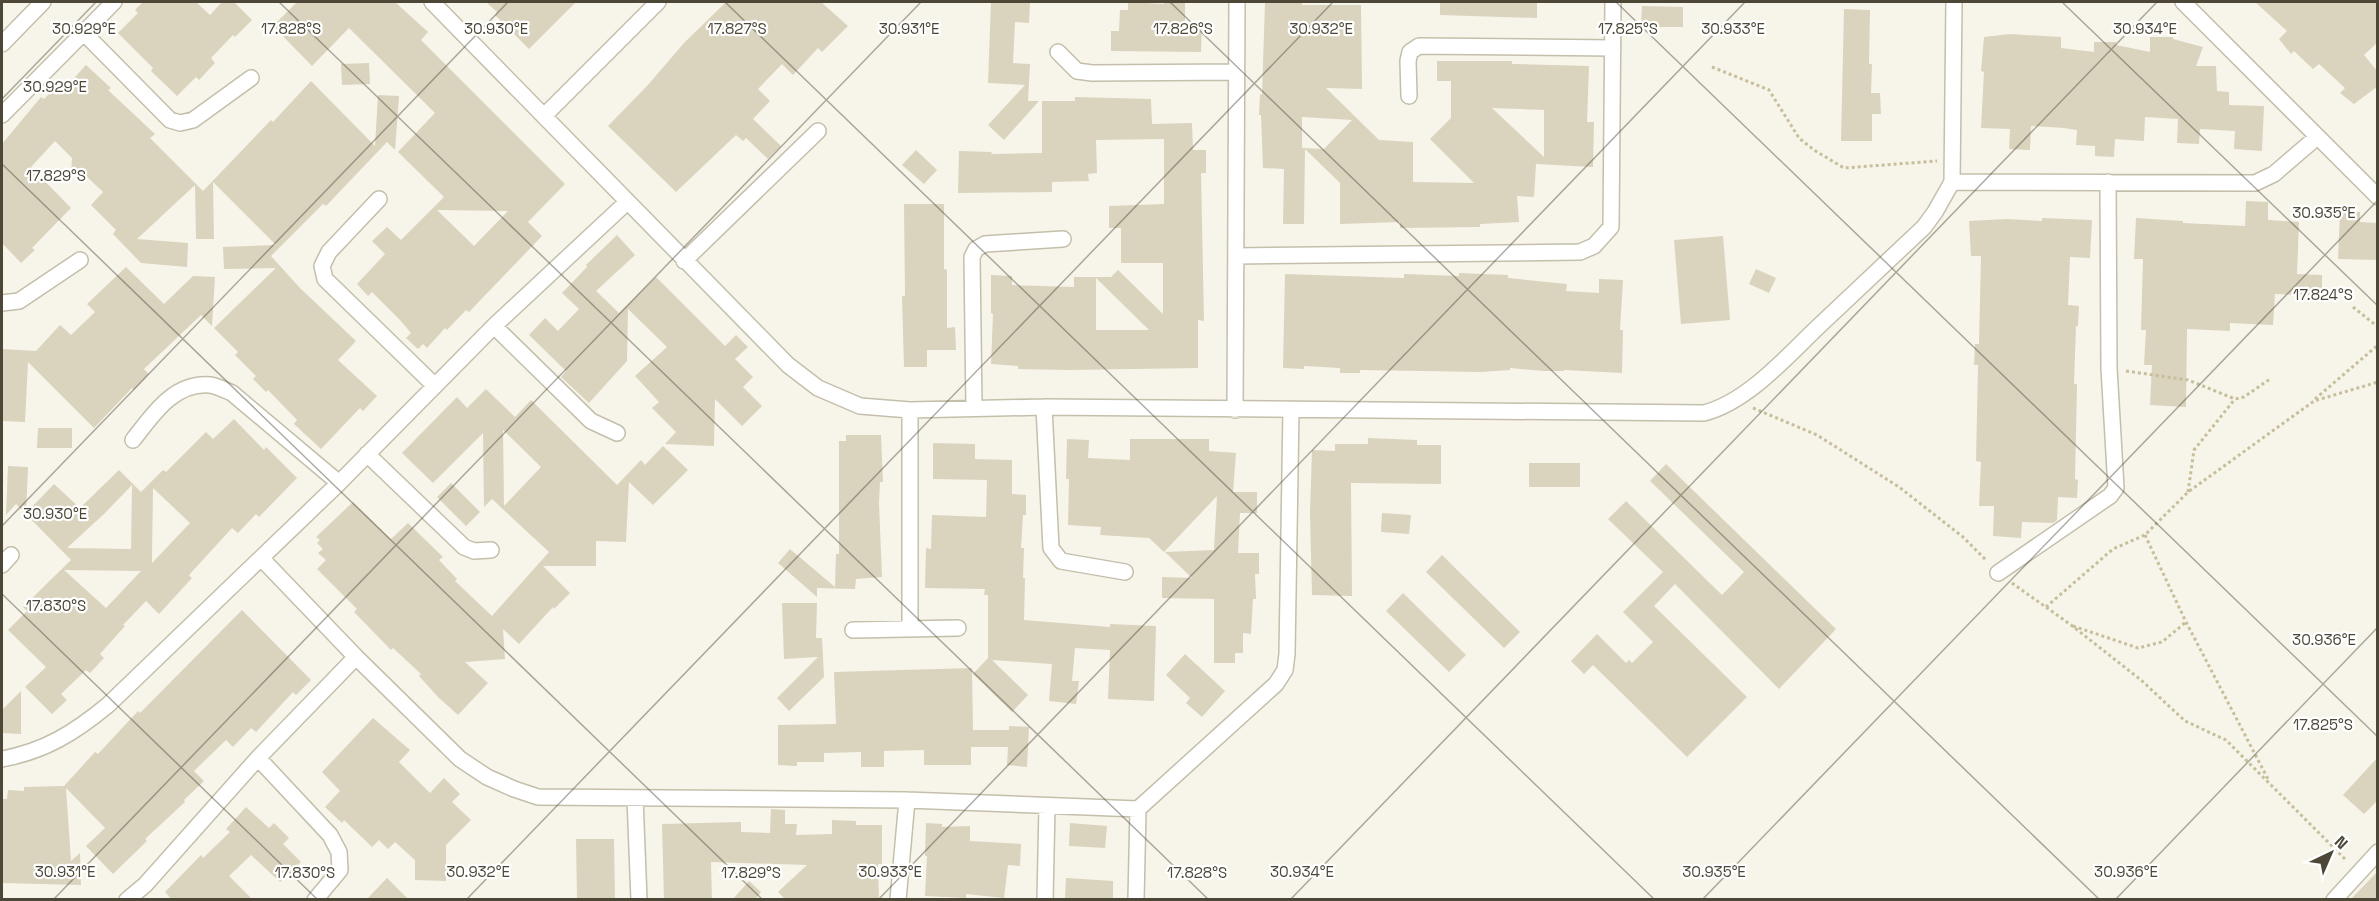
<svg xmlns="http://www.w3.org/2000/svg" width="2379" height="901" viewBox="0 0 2379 901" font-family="'Space Grotesk',sans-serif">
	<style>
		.building { fill: #dad3be; fill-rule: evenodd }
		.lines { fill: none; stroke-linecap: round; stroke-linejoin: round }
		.minor-casing { stroke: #c4bfab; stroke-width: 18 }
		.path { stroke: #c7be9b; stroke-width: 3; stroke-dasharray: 3 3; stroke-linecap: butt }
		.minor { stroke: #fff; stroke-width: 15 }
		.ticks { fill: none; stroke: #4c4737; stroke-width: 1.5; stroke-opacity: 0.45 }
		.ticks-label { font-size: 15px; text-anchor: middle; fill: #4c4737; stroke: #fff; stroke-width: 4.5; stroke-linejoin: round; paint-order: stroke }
	</style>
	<rect width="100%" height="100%" fill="#f7f5ea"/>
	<path class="building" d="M143 2H196L210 15 222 2H234L252 20 235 37 233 35 211 58 215 63 199 80 196 77 177 96 151 71 153 68 118 33 138 13 135 10Z
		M297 2H395L428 32 421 40 565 184 528 222 542 236 469 312 466 310 447 330 445 328 427 348 423 344 418 349 406 338 411 333 400 320 372 292 368 296 357 284 385 254 372 241 387 227 401 240 444 197 398 152 435 113 349 28 312 66 273 26ZM437 210 508 211 474 246Z
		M486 2H576L529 49 495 15 497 12Z
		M726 2H821L848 26 822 52 818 48 793 75 782 64 758 89 770 101 753 119 781 146 768 159 746 138 743 141 736 135 676 192 608 126 647 86 684 43Z
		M991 2 1030 3 1029 23 1015 22 1013 63 1030 64 1028 101H1039L1004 140 988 125 1025 85 988 83Z
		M1128 2 1164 4V2H1185V24L1202 25 1201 52 1111 51V31H1119L1120 10H1128Z
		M1265 2H1302V5H1361L1362 89 1326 88 1379 140 1413 142V182L1474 183 1430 139 1451 118V81H1437V61H1512V64L1589 66 1587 122H1594L1593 167 1536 164 1534 197 1517 196 1519 222 1480 224V227L1400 228V222L1340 224V183L1305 149 1304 224H1283L1284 169 1263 168 1261 115H1259L1260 94 1262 95ZM1492 108 1544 110V157ZM1302 117 1352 120 1324 149 1302 148Z
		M1440 2H1537V18L1440 15Z
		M2255 2H2378V42L2364 55 2378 72V86L2354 104 2340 93 2345 88 2319 64 2313 69 2294 51 2291 54 2279 39 2287 31Z
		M1642 6 1683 7V27H1641Z
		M1844 9 1870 10 1869 64H1872L1871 93H1880L1881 114H1872V141H1841Z
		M2010 34 2061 37V48L2094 52V42H2116V45L2150 52V37H2173V39L2203 47 2196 66H2216L2217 91 2229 92V105L2264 106 2262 151 2234 149 2235 131 2200 129 2199 144 2177 143 2178 119 2145 117 2144 141 2115 139 2114 157 2095 156V146L2076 145 2077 130 2064 128 2031 126 2030 150 2009 149 2010 129 1981 128 1984 72 1981 71 1984 37Z
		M369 63 370 84 342 85 341 64Z
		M86 65 111 88 108 90 155 134 150 138 203 191 271 120 273 122 311 81 375 146 378 95 399 96 395 150 387 142 326 206 323 204 271 256 300 288 356 341 338 360 377 396 363 411 360 408 321 449 294 424 297 420 268 390 266 392 253 379 256 376 235 355 238 352 214 328 276 268 224 269 223 247 276 245 213 182 214 239H196L195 185 137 239 188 243 187 267 141 263 113 234 116 230 91 205 103 192 85 175 71 174 72 158 55 141 31 167 71 208 32 248 35 250 21 263 2 243V144L41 97 44 99 61 82 66 87Z
		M1075 97 1151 99 1152 124 1192 123 1193 150H1206V173H1201L1204 321 1198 320V368L1068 370 1018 369V366L991 364 993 314 991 313V275L1012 276V285L1074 287V277H1111L1118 270 1163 314V263H1121V228H1109V206L1164 204V139L1096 140 1097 173 1088 174 1089 181 1052 182V192L958 193 959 151 992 152 991 154 1042 153V101H1075ZM1096 278 1149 330H1096Z
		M916 150 937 170 924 184 902 165Z
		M2246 201 2268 202V220L2299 222 2297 274 2322 275V296L2275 294 2273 325 2230 323V331L2187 329 2186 407 2150 405 2152 365H2144L2146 330H2141L2143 259H2134L2136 218 2183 221V223L2245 226Z
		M904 204H944V269L947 270V328L955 327 956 350H927V367H904L902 296H905Z
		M2340 211 2360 212V222L2378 223V260L2338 259Z
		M2042 218 2092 220 2090 258 2070 257 2068 305 2079 306 2078 326H2076L2074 384H2077L2075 479 2078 480 2077 498 2058 497 2057 520 2053 523 2022 522 2021 538 1993 536 1994 506H1979L1981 462 1976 461 1978 365H1974L1975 344H1979L1981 256H1971L1969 221 2006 219 2042 221Z
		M617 235 635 255 596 291 619 313 656 277 725 346 736 335 748 347 735 359 753 377 743 387 762 406 742 426 715 399 714 446 665 444 676 432 652 408 659 402 635 376 667 347 628 309 627 361 589 403 561 377 566 371 529 335 545 318 558 331 579 309 562 293 587 267 586 265Z
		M1723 236 1730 320 1681 324 1674 240Z
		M126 267 164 304 193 276 215 277 212 326 201 315 144 369 149 374 134 390 132 388 94 428 28 362 25 422 2 421V349L36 351 60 325 71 335 95 312 87 304Z
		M1756 269 1776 278 1769 293 1749 284Z
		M1459 273 1508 275V278L1567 284 1566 291 1599 293V279L1623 280 1620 330H1623L1622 373 1564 370V371H1544L1510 368V370L1481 372 1360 370V373H1340V368L1304 366V369L1283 368 1285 274 1404 278V274L1459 276Z
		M486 389 515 417 531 400 617 485 641 460 645 465 663 446 688 470 653 505 629 482 626 542 596 541V566H543L570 593 554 609 553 607 519 644 503 629 505 659 465 662 488 683 458 715 438 697 419 676 421 674 393 648 391 650 354 612 357 609 317 569 326 560 318 553 323 549 317 543 320 540 316 537 353 502 391 539 408 523 443 557 439 560 457 579 455 581 492 616 549 552 492 499 484 507 483 433 433 483 402 453 457 397 467 408ZM503 430 541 467 504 506Z
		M234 419 264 450 266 447 297 478 259 517 256 514 238 533 232 528 189 575 192 578 159 614 146 601 123 625 125 626 100 654 104 658 90 673 86 670 61 694 67 700 52 714 25 687 46 667 8 630 27 611 23 607 71 560 16 504 6 515 8 466 28 467 26 513 54 484 80 508 119 470 141 492 163 470 166 472 206 432 213 439ZM132 485 131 549 67 548 104 514ZM153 488 190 523 152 563V560ZM64 570 141 571 106 608Z
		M38 428H72V448H37Z
		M846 435H881L883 482H880L879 503 882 577 856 579 855 589 817 588V597L778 563 790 549 835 587 836 554H839V441H846Z
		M1368 438 1417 440V445H1441V484L1351 483 1352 596 1312 595 1310 513 1312 450 1335 451V444H1368Z
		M1067 439 1089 440 1088 458 1130 460V439H1209V451L1236 453 1233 492H1257V513H1240L1238 553H1259V574H1255L1256 599H1253L1251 634 1243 633V653H1235V663H1214V599L1162 598V577L1192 578 1165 552 1214 550 1217 496 1164 552 1149 538 1100 535 1101 527 1068 525 1069 479H1066Z
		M933 443 975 444V459L1012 460V494L1026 495V515H1023L1021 548H1024L1023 578H1025L1024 620 1110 627V624L1156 626 1154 701 1108 699 1110 650 1075 648 1072 681H1079L1076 704 1049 701 1052 664 992 660 1028 695 1012 712 973 674 988 658V595H984L985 589 925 588 926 548 931 549 932 515 986 517 987 480 933 479Z
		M1529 463H1580V487H1529Z
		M1666 464 1836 629 1779 689 1675 584 1654 606 1747 697 1687 757 1593 665 1584 674 1571 661 1597 634 1626 663 1629 660 1632 663 1653 642 1623 612 1663 572 1608 519 1626 501 1722 595 1744 572 1650 481Z
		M451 483 480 512 466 526 437 497Z
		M1382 513 1411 515 1409 534 1381 532Z
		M1442 555 1520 632 1504 648 1426 572Z
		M1403 593 1466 655 1449 672 1386 611Z
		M782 603H817L816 638H822L824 677 789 711 777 698 818 657 784 659Z
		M242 610 311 680 296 695 293 692 256 732 251 728 233 747 226 740 194 771 204 781 184 800 185 802 145 839 147 841 113 874 86 846 105 828 66 788 71 861 80 853 81 885 2 883V799H7L8 790 24 791V787L64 786 95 752 98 754 138 711 140 713Z
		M1185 654 1225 691 1202 717 1186 703 1190 698 1166 675Z
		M972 668 973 730H1009V726L1029 727 1027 767 1007 765 1008 747H971V765H924V750L884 751V767H861V752L824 753V762H797V766L778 765V725L836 724 834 672Z
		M21 691V734L2 733V710Z
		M373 718 410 750 399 762 430 793 444 778 460 794 452 802 471 820 446 845V881L415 880V860L395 842 388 849 379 840 372 847 344 820 342 823 325 807 340 791 322 772Z
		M2378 757V800L2364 814 2343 795Z
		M246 807 269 828 274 823 289 838 283 844 301 862 280 882 251 855 229 876 253 900H172L165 892 201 855 203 858 230 832 226 829Z
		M771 809 785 810V824H797L796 835 832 834V820L856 821V825H882V864H878L879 900H786L778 892 807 865 711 862 712 900H664L662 824 741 822V832L770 833Z
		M926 823 942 824V827L970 826V841L1021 844 1020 866 1008 865 1004 898 966 894V898L925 896 927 856H925Z
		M1070 823 1107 826 1105 848 1069 846Z
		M576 839H614L615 900H577Z
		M2378 871V900H2350Z
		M387 878 409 900H366Z
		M1066 878 1113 881V900L1065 898Z
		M749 881 761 892 755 900H732Z"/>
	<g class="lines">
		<g class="minor-casing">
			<path id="minor" d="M432 2 788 365 818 388 860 406 910 410 1044 407 1704 413C1748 402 1788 355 1820 325 1855 292 1889 260 1924 227L1935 212 1952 182
				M1954 2 1952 182 2255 183 2274 174 2317 137
				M2183 2 2378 197
				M83 32 170 120 180 123 193 120 251 78
				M2 44 43 2
				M1058 52 1077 71 1092 73 1237 72
				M1409 96 1408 61 1410 52 1419 46 1613 48
				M2 115 114 2
				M545 115 658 2
				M379 199 329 252 322 266 325 279 434 385
				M1237 256 1580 252 1594 246 1611 227 1613 2
				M684 261 818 131
				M2 303 19 301 80 260
				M494 326 591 421 617 433
				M1044 407 1051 548 1061 561 1125 572
				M974 408 972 257 976 249 985 244 1063 239
				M1235 410 1237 2
				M133 440C152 416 173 382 210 385 217 386 225 390 232 393L339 483
				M367 454 464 547 474 551 491 550
				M262 559 356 657 460 759 487 777 514 789 538 797 907 800 1138 809 1136 900
				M2 565 11 555
				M1998 573 2110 496 2116 488 2109 368 2108 182
				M910 629V410
				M853 630 958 628
				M258 758 330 835 339 852 340 870 315 900
				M2 759C45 751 74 733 108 705L339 483 494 326 626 203
				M635 798 639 900
				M1138 809 1276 684 1285 670 1287 654 1291 410
				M127 900 145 885 258 758 356 657
				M898 900 907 800
				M1045 900 1047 806
				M2334 900 2378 852"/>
		</g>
		<path class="path" d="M1712 67 1769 90 1799 138 1814 150 1844 168 1937 161
			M2353 307 2378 327
			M2126 371 2188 380 2235 399 2244 397 2270 379
			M2315 399 2378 345
			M1753 408 1817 435 1899 487 1963 537 1987 561
			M2188 492 2194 450 2235 399
			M2145 535 2186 622 2269 781
			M2012 583 2071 625 2141 680 2185 721 2226 740 2347 861
			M2046 607 2113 549 2145 535 2188 492 2314 401 2378 382
			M2073 626 2138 648 2162 642 2186 622"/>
		<use href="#minor" class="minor"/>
	</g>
	<path class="ticks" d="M279 2 1209 900M725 2 1655 900M1170 2 2100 900M1616 2 2378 737M2062 2 2378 306M2 99 96 2M2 164 763 900M2 526 508 2M2 594 318 900M53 900 921 2M466 900 1333 2M878 900 1745 2M1290 900 2157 2M1702 900 2378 200M2115 900 2378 627"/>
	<g class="ticks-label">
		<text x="291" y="34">17.828°S</text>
		<text x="737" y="34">17.827°S</text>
		<text x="1183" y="34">17.826°S</text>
		<text x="1628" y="34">17.825°S</text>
		<text x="84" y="34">30.929°E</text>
		<text x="496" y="34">30.930°E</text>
		<text x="909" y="34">30.931°E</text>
		<text x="1321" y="34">30.932°E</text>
		<text x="1733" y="34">30.933°E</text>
		<text x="2145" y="34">30.934°E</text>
		<text x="55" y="92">30.929°E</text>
		<text x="56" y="181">17.829°S</text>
		<text x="2324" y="218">30.935°E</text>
		<text x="2323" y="300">17.824°S</text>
		<text x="55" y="519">30.930°E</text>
		<text x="56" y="611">17.830°S</text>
		<text x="2324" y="645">30.936°E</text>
		<text x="2323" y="730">17.825°S</text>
		<text x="65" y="877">30.931°E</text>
		<text x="478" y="877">30.932°E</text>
		<text x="890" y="877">30.933°E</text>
		<text x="1302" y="877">30.934°E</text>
		<text x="1714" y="877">30.935°E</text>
		<text x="2126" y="877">30.936°E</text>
		<text x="305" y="878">17.830°S</text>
		<text x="751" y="878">17.829°S</text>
		<text x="1197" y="878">17.828°S</text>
	</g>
	<rect width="2379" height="901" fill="none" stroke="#4c4737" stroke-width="6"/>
	<g transform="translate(2331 853) rotate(44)" stroke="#ffffff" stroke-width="4.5" paint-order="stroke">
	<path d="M0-4.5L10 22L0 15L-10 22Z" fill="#4c4737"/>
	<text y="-9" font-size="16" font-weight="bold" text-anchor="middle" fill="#4c4737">N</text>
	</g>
</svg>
